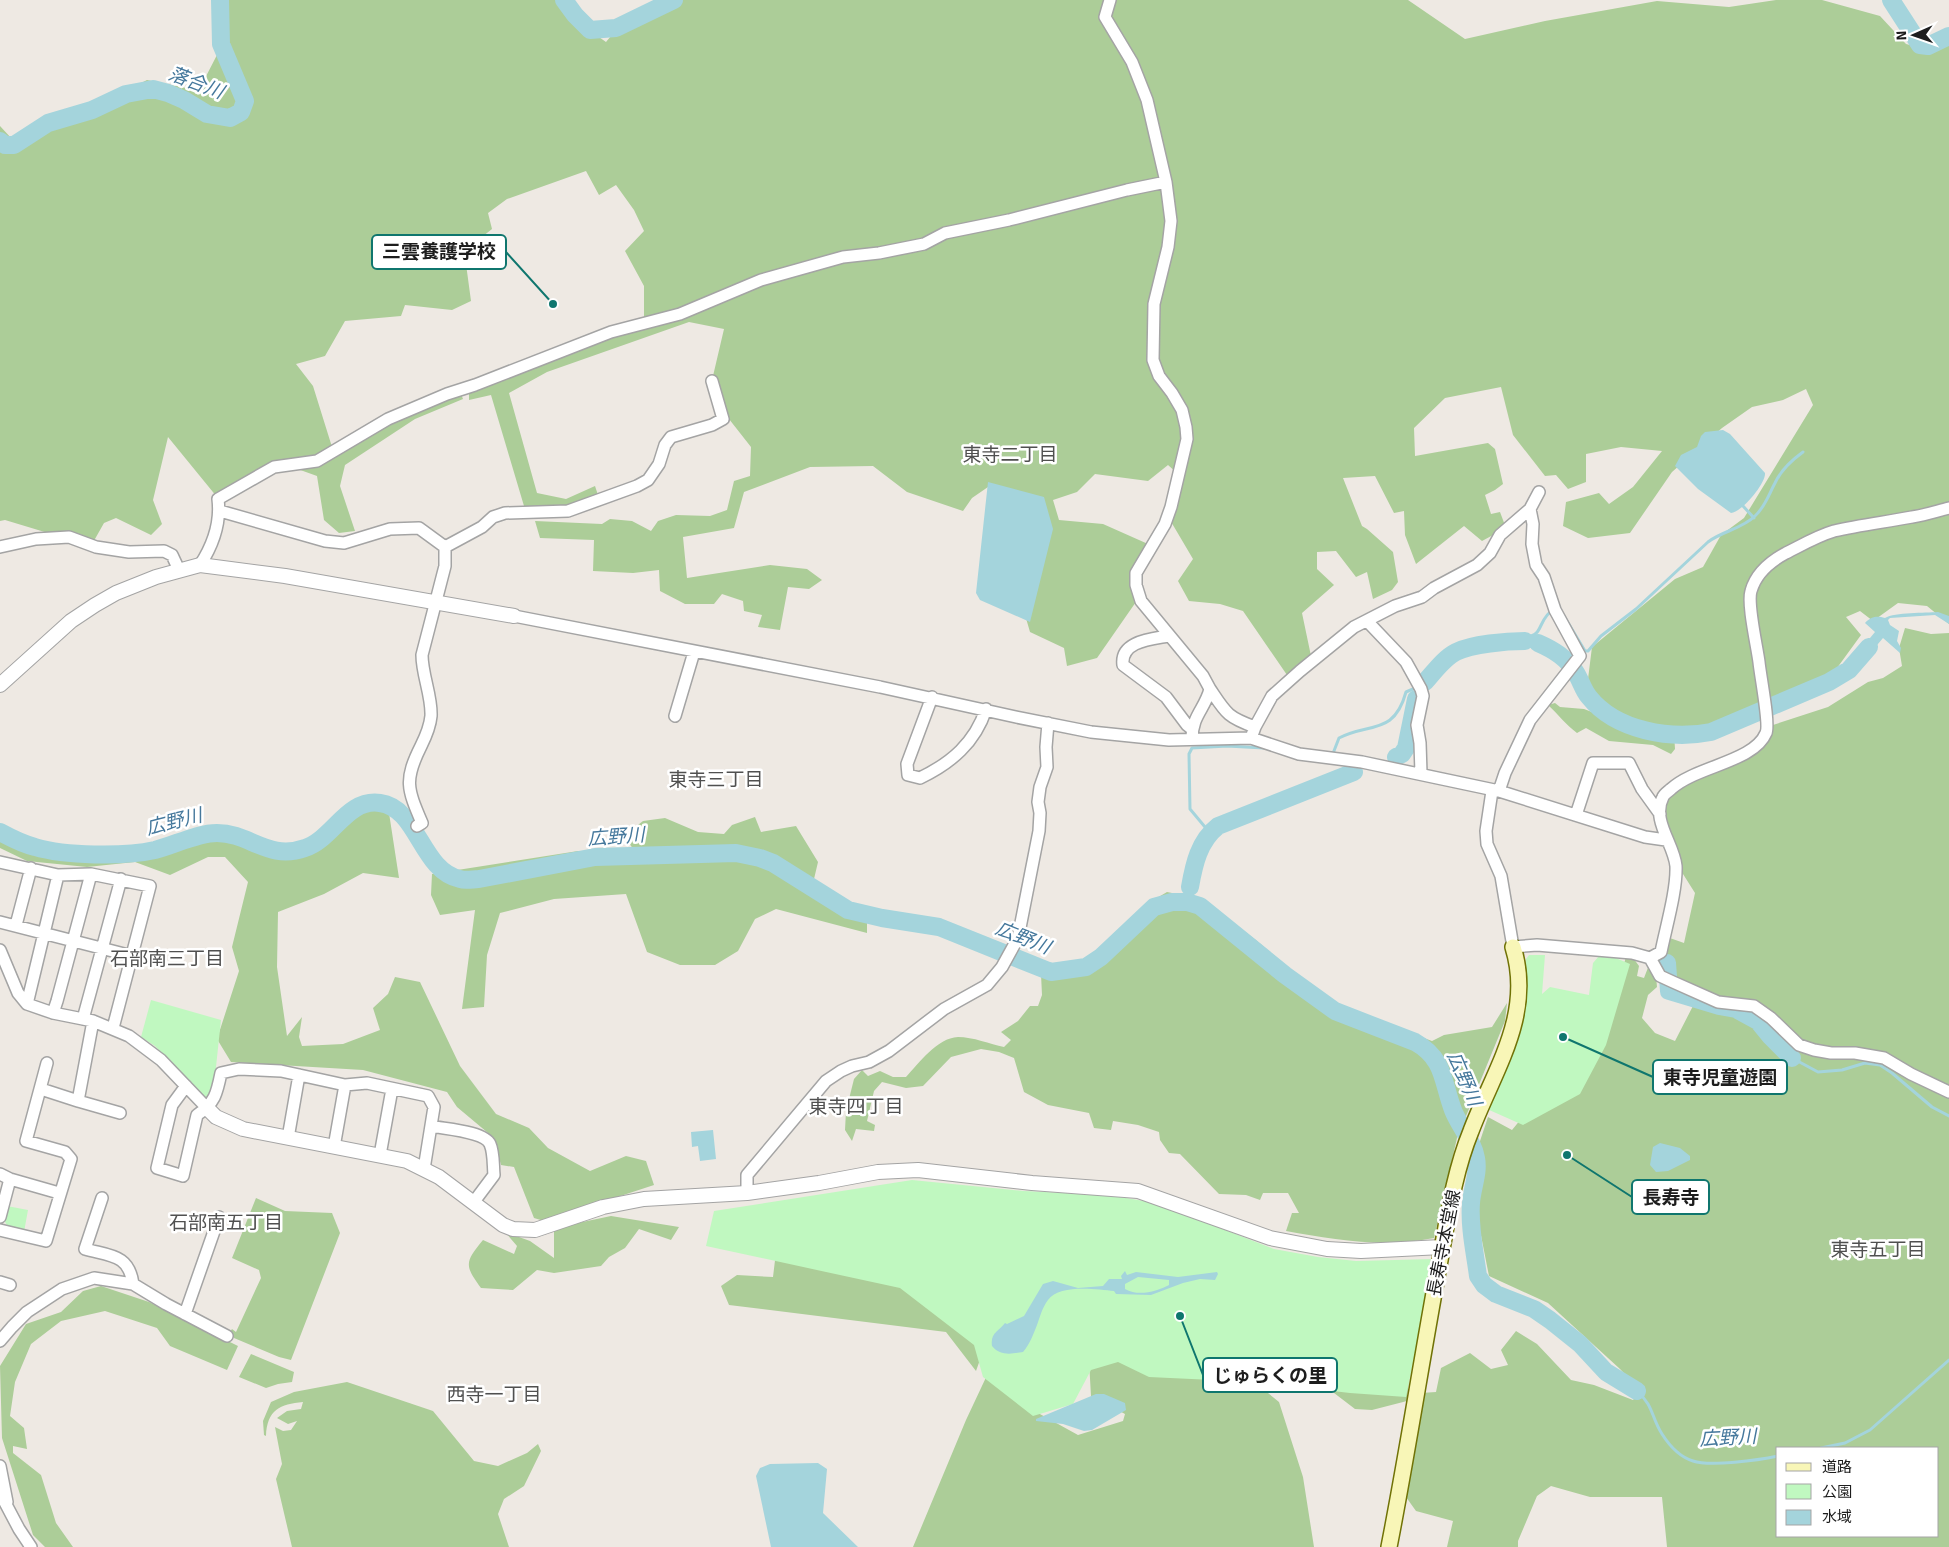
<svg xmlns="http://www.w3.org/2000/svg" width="1949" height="1547" viewBox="0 0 1949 1547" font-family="Signika,'Noto Sans JP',sans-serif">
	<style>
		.forest { fill: #accd98; fill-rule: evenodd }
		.park { fill: #c0f8c0 }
		.water { fill: #a4d4dc; fill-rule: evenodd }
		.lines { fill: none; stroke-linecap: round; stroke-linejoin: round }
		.stream { stroke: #a4d4dc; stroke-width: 3 }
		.river { stroke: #a4d4dc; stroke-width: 18 }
		.minor-casing { stroke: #a4a4a4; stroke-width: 14 }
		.tertiary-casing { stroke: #a4a4a4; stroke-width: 16 }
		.secondary-casing { stroke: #707206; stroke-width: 18 }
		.minor { stroke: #fff; stroke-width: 11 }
		.tertiary { stroke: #fff; stroke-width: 14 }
		.secondary { stroke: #f8f6b7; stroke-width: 15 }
		.labels { text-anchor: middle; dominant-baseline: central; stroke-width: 5; stroke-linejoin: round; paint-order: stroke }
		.street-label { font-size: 18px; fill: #1d1d1d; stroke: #fff }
		.water-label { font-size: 19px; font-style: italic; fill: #45789c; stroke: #fff }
		.neighbourhood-label { font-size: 19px; fill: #505050; stroke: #fff }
		.leader { fill: none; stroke: #0f766e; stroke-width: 2 }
		.callout-dot { fill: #0f766e; stroke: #fff; stroke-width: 2 }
		.callout { fill: #fff; stroke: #0f766e; stroke-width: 2 }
		.callout-label { font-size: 19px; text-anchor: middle; font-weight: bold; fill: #1d1d1d }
	</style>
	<rect width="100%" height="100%" fill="#eee9e3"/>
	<path class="forest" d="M213 0H558L573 19 606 42 630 13 659 0H1408L1465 39 1545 21 1657 1 1729 7 1776 0H1822L1880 16 1906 44 1929 50 1949 38V624L1927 606 1898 603 1873 621 1860 611 1846 617 1861 635 1837 668 1804 690 1758 704 1736 718 1700 732 1674 733 1675 749 1671 754 1653 745 1609 741 1586 728 1577 733C1566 725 1558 714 1548 705L1555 703 1560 707 1584 709 1610 719 1587 687 1592 647 1675 579 1703 567 1721 535 1744 518 1813 405 1806 389 1783 400 1752 407 1722 428 1672 472 1630 533 1588 538 1563 526 1566 502 1599 493 1609 504 1633 487 1662 451 1621 447 1586 454V482L1568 489 1556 475 1545 476 1513 435 1501 387 1445 398 1414 428 1415 456 1488 443 1495 449 1503 484 1495 490 1485 495 1491 514 1500 512 1506 528 1482 541 1464 526 1416 564 1405 535 1404 511 1394 513 1375 476 1343 478 1362 526 1367 529 1393 552 1398 582 1392 590 1373 599 1367 572 1356 577 1336 551 1317 552V569L1334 585 1302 613 1311 656 1287 675 1243 611 1220 604 1189 601 1178 581 1193 559 1170 520 1178 474 1168 465 1148 481 1095 474 1077 492 1053 500 1059 520 1103 524 1148 544 1130 582 1138 599 1097 658 1067 666 1064 648 1030 632 988 487 972 498 963 511 907 492 873 466 810 467 744 492 734 528 683 537 687 578 770 565 807 569 822 580 809 589 788 587 780 630 758 627 762 615 744 611 743 601 722 594 714 604H685L660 591 659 570 633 573 593 571 594 540 540 538 535 521 602 524 610 519 632 521 651 531 658 521 676 515 710 516 727 510 734 481 750 476 751 447 729 419 713 376 724 329 689 322 547 372 509 393 537 493 566 499 595 486 599 498 568 514 524 506 491 395 469 400V391L644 323V286L625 251 644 231 634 210 616 185 599 195 586 171 507 199 488 213 492 229 468 248 466 264 471 301 452 310 405 305 401 316 345 321 325 356 296 364 313 386 332 447 403 414 461 394 463 399 415 419 345 465 340 486 355 531 339 533 324 520 317 476 278 462 217 497 168 437 153 500 162 524 151 535 116 518 104 523 91 546 5 520 0 521V126L12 139 55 114 133 87 147 80 191 89 201 86 218 53Z
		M1905 628 1931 634 1949 633V1547H1667L1662 1497H1590L1551 1486 1537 1496 1518 1541V1547H1447L1453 1521 1416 1511 1406 1497 1421 1393 1436 1392 1441 1368 1470 1353 1491 1369 1508 1365 1501 1350 1516 1331 1537 1344 1571 1380 1594 1385 1633 1400 1641 1391 1620 1369 1548 1303 1489 1276 1474 1200 1480 1141 1488 1117 1512 1130 1614 1007 1626 956 1631 955 1639 966 1637 976 1644 978 1649 965 1656 976 1657 987 1648 995 1642 1018 1655 1033 1675 1041 1694 1004 1674 995 1661 964 1667 937 1684 943 1695 893 1683 874 1662 818 1666 796 1754 742 1773 725 1828 707 1868 682 1883 678 1902 666 1899 648ZM1778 1448H1938V1536H1778Z
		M367 809 389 813 399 878 363 873 324 894 278 912 277 967 287 1036 302 1017 299 1037 302 1046 343 1044 380 1030 373 1008 388 994 395 977 420 982 460 1066 496 1114 529 1128 548 1148 590 1171 626 1156 646 1161 654 1185 544 1221 534 1218 514 1167 501 1165 494 1138 457 1107 447 1092 363 1070 231 1062 217 1039 239 971 232 947 248 882 225 857H208L170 875 135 862 87 867 27 861 0 848V837L45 854 99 858 161 853 205 839 224 840 286 860 316 849 353 818Z
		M755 817 761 832 796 826 818 862 814 879 843 903 867 909V933L776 909 755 919 738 951 715 965H680L647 952 626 894 554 899 500 913 487 955 484 1007 462 1009 475 910 440 915 431 895 432 874 578 851 636 853 624 836 643 821 665 818 698 832 724 834 732 825Z
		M1167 892 1202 899 1257 941 1330 1003 1432 1041 1444 1035 1492 1027 1507 1003 1505 1021 1457 1138 1434 1238C1386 1248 1334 1240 1286 1231L1292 1213H1299L1288 1193H1263L1260 1200 1246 1195 1219 1194 1180 1154 1169 1153 1160 1140 1159 1132 1138 1125 1113 1121 1111 1130 1094 1128 1089 1113 1048 1105 1024 1092 1014 1058 999 1052 981 1049 951 1057 923 1086 906 1088 882 1082 874 1091 867 1121 875 1125 874 1131 856 1129 852 1141 845 1130 846 1111 854 1079 862 1070 868 1076 880 1071 893 1077H906C919 1063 937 1038 958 1037 973 1037 990 1044 1004 1047L1011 1040 1001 1032 1018 1021 1030 1006H1038L1042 995 1041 974 1065 976 1095 966 1126 944 1137 928 1145 905Z
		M256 1198 285 1211 332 1213 340 1233 291 1360 279 1357 234 1338 230 1332 232 1329 236 1332 261 1278 259 1270 232 1258Z
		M611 1216 679 1227 671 1240 639 1229 625 1248 609 1257 601 1266 554 1273 537 1270 513 1290 481 1288C464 1265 465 1262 483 1240L514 1254 517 1246 505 1232 530 1241 554 1258V1228Z
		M776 1252 892 1276 988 1337 976 1371 946 1332 729 1305 721 1286 737 1275 773 1277Z
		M101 1286 149 1302 238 1346 227 1370 170 1346 157 1328 105 1311 61 1321 31 1344 15 1382 10 1416 24 1428 27 1449 13 1446V1453L41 1475 56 1523 73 1547H45L33 1535 2 1438 0 1366 26 1324 61 1312 83 1291Z
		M1411 1352 1407 1401 1372 1410 1355 1409 1321 1383 1286 1379 1268 1393 1279 1402 1303 1477 1314 1547H913L966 1420 989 1371 1029 1408 1078 1435 1123 1421 1125 1414 1091 1396 1089 1361Z
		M251 1354 294 1372 292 1382 278 1384 266 1388 239 1377Z
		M347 1382 433 1411 474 1461 498 1466 527 1453 538 1444 541 1451 524 1486 504 1499 498 1514 509 1547H292L276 1479 282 1464 275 1427 283 1431 291 1430 297 1421 288 1424 277 1418 287 1411 301 1409 303 1402C280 1404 267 1410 266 1436L264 1435 263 1421 271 1402 294 1392Z"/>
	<path class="park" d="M1529 955H1545L1542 994 1550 987 1589 995 1593 963 1599 956H1611L1630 964 1606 1045 1580 1094 1523 1125 1487 1109 1521 1030 1526 1002V959Z
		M151 1000 221 1020 213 1095 206 1101 155 1046 141 1037Z
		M912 1180 1024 1191 1108 1195 1156 1203 1274 1249 1318 1257 1356 1261 1434 1259 1406 1397 1350 1393 1255 1382 1149 1377 1118 1362 1091 1370 1073 1404 1033 1416 983 1377 974 1345 900 1288 706 1246 714 1211Z
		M7 1206 28 1210 24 1232 8 1227 4 1220Z"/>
	<path class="water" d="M1723 430 1730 434 1765 473C1766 483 1742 512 1731 513L1698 489 1675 466 1681 455 1697 447 1701 436 1705 432Z
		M988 482 1044 497 1053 529 1030 622 980 600 976 593Z
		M1938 612 1949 616V624L1935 615 1890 618 1888 620 1890 625 1899 631 1897 641 1901 648 1900 653 1883 638 1857 669 1850 662 1875 632 1865 623C1872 616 1877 616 1885 618 1895 612 1925 613 1938 612Z
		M713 1130 716 1159 700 1161 698 1146 692 1147 691 1132Z
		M1660 1143 1680 1148 1690 1156V1160L1668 1171 1656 1172 1650 1165 1653 1147Z
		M1125 1271 1127 1275 1136 1272 1178 1277 1217 1272 1218 1274 1215 1280 1200 1279 1183 1283 1151 1295 1116 1294 1114 1291C1096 1289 1059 1284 1048 1300 1042 1308 1040 1317 1037 1325 1033 1335 1030 1344 1023 1352 1011 1354 1000 1356 992 1346 990 1333 999 1331 1005 1323L1007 1324 1024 1316 1043 1284 1053 1281 1078 1288 1103 1286 1109 1279H1122L1121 1276ZM1138 1277 1169 1280V1285C1157 1291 1139 1297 1125 1289V1284Z
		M1096 1394H1104L1125 1403 1126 1410 1092 1430 1084 1431 1063 1424 1036 1421V1419Z
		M818 1463 827 1469 823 1513 858 1547H771L756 1476 760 1468 770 1464Z"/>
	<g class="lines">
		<path class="stream" d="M1743 506 1754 518
			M1564 616 1585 651H1588L1601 636 1636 609 1708 542C1722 531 1742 529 1755 516 1765 507 1769 494 1775 483 1781 470 1792 460 1803 452
			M1504 642 1507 638C1515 637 1524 638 1531 636 1542 634 1540 617 1553 610
			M1332 756 1339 738C1369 722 1394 736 1406 692L1413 689
			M1210 833 1190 809 1189 754 1192 748 1227 746 1264 748
			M1187 902 1188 897
			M1792 1058 1818 1072 1842 1070 1865 1063 1880 1065 1892 1073 1932 1107 1949 1116
			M1637 1391C1654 1406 1651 1417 1662 1434 1669 1445 1680 1457 1693 1461 1710 1467 1759 1460 1778 1456
			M1821 1448 1845 1443 1870 1430 1949 1360"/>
		<path class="river" d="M564 0 575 15 590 30 616 28 674 0
			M1891 0 1920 45 1928 46 1949 36
			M0 141 5 145H14L48 123 92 110 126 94 153 89 168 93 184 100 207 114 230 118 241 112 245 101 221 44 220 0
			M1538 643C1554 650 1567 658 1576 673 1581 681 1583 690 1589 697 1616 731 1671 740 1711 732L1829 682 1849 670 1869 647
			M1425 682C1434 672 1444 658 1456 652 1472 644 1507 641 1525 641
			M1396 757 1402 754 1406 748 1416 699
			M0 832C11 838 23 844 35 847 65 856 124 857 155 850 175 845 197 833 217 833 250 833 268 861 305 848 333 839 347 798 380 803 418 808 421 871 460 879 466 881 473 879 479 879L595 857 736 853 760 858 773 863 848 910 882 918 939 927 1051 972 1086 967 1101 957 1154 907 1172 902H1187L1200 906 1285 975 1335 1011 1415 1042C1445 1059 1442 1081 1453 1110 1459 1126 1473 1140 1476 1158 1479 1173 1472 1188 1471 1203 1469 1227 1475 1253 1478 1276L1484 1285 1496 1294 1534 1309 1550 1320 1580 1344 1606 1372 1637 1391
			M1190 887C1194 864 1199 841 1218 826L1354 772
			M1667 963 1669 991 1719 1006 1736 1009 1758 1021 1771 1037 1792 1058"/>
		<g class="minor-casing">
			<path id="minor" d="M1110 0 1105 17 1132 62 1147 100 1166 182 1171 221 1168 247 1154 304 1153 360 1159 376 1172 393 1182 410 1186 427 1187 439 1171 507 1165 524 1136 573V585L1141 601 1203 676 1210 689C1205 709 1192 715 1192 739
				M220 511 325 541 344 543 390 529 419 528 445 547
				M0 547 36 539 69 537 96 547 129 552 164 551 172 555 179 570
				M445 547 482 527 493 517 505 513 568 511 637 486 648 480 659 464 665 445 671 437 712 425 723 419 712 381
				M200 565C213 545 221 523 218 499L274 467 317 461 388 419 447 394 475 385 611 332 680 314 761 280 843 257 879 253 924 244 945 233 1009 220 1127 190 1166 182
				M514 616 880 687 1016 717 1091 732 1169 740 1251 738 1299 754 1362 762 1499 791 1645 837 1666 840
				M1367 621 1406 662 1421 689 1423 696 1417 725 1420 743 1421 773
				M1168 636C1152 639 1120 641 1123 665L1166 697 1187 725 1192 729
				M1210 689C1226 713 1227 717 1255 727
				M932 697 907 764 908 775 920 778C951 763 975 743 986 709
				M675 716 694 652
				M1251 738 1255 727 1272 696 1300 671 1354 627 1395 606 1422 597 1434 588 1477 565 1490 553 1500 535 1530 509 1539 492
				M1492 791 1486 831 1487 844 1501 876 1513 947 1537 945 1632 953 1650 958 1660 976 1673 982 1718 1002 1754 1006 1771 1018 1799 1045 1814 1050 1831 1053H1855L1884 1058 1911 1074 1949 1092
				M1499 791 1505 773 1530 720 1580 656 1555 610 1544 577 1536 565 1532 544 1533 524 1530 509
				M1576 815 1593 763H1629L1642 789 1660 814
				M417 826 422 823C407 788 404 780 421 746 426 736 430 727 431 716 432 696 422 675 422 655L445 566V547
				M0 862 58 875 91 874 150 886 113 1028
				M0 922 132 956
				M16 925 31 868
				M0 950 18 993 27 1004 53 1013 93 1021 129 1036 161 1060 207 1108
				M1650 958 1661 952C1666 927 1677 890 1676 866 1674 844 1651 820 1663 797 1664 794 1669 791 1671 789 1696 766 1754 762 1766 733 1770 724 1760 674 1759 662 1757 646 1747 604 1751 591 1756 573 1771 561 1786 553 1802 545 1817 536 1834 531 1860 525 1886 522 1912 517 1925 515 1937 511 1949 508
				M27 1004 58 875
				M53 1013 57 1001 91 874
				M83 1019 121 879
				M186 1086 172 1105 157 1168 183 1176 197 1115C215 1103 217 1093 221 1073L239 1069 281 1071 345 1085 367 1083 428 1096 434 1107 424 1169
				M41 1089 78 1101 93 1021
				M78 1101 120 1113
				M431 1126C444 1129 484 1131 490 1144 494 1153 493 1165 494 1175L473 1203
				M288 1138 299 1075
				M334 1147 345 1085
				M380 1155 392 1089
				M0 1174 10 1179 59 1193
				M747 1193V1175L826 1081 841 1071 852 1066 869 1062 889 1051 944 1009 987 985 1002 967 1018 938 1039 831 1040 813 1038 802 1040 787 1047 767 1046 747 1048 723
				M102 1198 85 1249C110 1256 129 1254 133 1284
				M0 1217 10 1179
				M0 1230 46 1241 71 1159 65 1152 26 1141 47 1063
				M0 1282 10 1285
				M185 1314 219 1217
				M0 1341 12 1327 27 1312 62 1289 94 1278 133 1284 166 1304 227 1336
				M0 1466 7 1502
				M0 1493 19 1529 31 1547"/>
		</g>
		<g class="tertiary-casing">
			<path id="tertiary" d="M0 685 71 621 95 605 116 593 156 577 200 565 285 576 514 616
				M207 1108 216 1117 243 1129 407 1161 439 1177 503 1225 513 1229 535 1230 603 1207 644 1199 747 1193 819 1183 878 1172 918 1170 1032 1183 1138 1191 1270 1238 1327 1249 1361 1251 1442 1247"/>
		</g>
		<g class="secondary-casing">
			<path id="secondary" d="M1389 1547C1407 1455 1421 1363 1438 1271 1447 1224 1453 1175 1471 1131 1494 1070 1534 1015 1513 947"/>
		</g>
		<use href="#minor" class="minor"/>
		<use href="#tertiary" class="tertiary"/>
		<use href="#secondary" class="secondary"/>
	</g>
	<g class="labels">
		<g class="street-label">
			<text transform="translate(1444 1243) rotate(-79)">長寿寺本堂線</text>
		</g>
		<g class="water-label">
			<text transform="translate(196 83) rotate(21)">落合川</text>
			<text transform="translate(174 822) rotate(-14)">広野川</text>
			<text transform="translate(616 837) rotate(-4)">広野川</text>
			<text transform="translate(1023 938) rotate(22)">広野川</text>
			<text transform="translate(1464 1079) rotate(67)">広野川</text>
			<text transform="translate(1728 1438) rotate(-3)">広野川</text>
		</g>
		<g class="neighbourhood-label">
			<text x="1010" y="455">東寺二丁目</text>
			<text x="716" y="780">東寺三丁目</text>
			<text x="167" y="959">石部南三丁目</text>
			<text x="856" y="1107">東寺四丁目</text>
			<text x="226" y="1223">石部南五丁目</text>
			<text x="1878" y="1250">東寺五丁目</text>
			<text x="494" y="1395">西寺一丁目</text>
		</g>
	</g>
	<path class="leader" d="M553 304L506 252M1563 1037L1653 1077M1567 1155L1632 1197M1180 1316L1203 1375"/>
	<g class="callout-dot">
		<circle cx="553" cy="304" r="5"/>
		<circle cx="1563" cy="1037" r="5"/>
		<circle cx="1567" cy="1155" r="5"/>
		<circle cx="1180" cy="1316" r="5"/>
	</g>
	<g class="callout">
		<rect x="372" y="235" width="134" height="34" rx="5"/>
		<rect x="1653" y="1060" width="134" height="34" rx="5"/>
		<rect x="1632" y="1180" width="77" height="34" rx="5"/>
		<rect x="1203" y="1358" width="134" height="34" rx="5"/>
	</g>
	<g class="callout-label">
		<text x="439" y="258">三雲養護学校</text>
		<text x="1720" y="1084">東寺児童遊園</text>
		<text x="1671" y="1204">長寿寺</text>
		<text x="1270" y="1382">じゅらくの里</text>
	</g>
	<rect x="1776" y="1447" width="162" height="90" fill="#ffffff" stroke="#a5a5a5"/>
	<rect x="1786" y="1463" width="25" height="8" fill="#f8f6b7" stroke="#a5a5a5"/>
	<text x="1822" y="1472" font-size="15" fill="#1d1d1d">道路</text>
	<rect x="1786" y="1484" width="25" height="15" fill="#c0f8c0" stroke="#a5a5a5"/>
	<text x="1822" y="1497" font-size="15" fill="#1d1d1d">公園</text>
	<rect x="1786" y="1510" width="25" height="15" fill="#a4d4dc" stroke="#a5a5a5"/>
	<text x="1822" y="1522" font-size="15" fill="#1d1d1d">水域</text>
	<g transform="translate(1914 35) rotate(268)" stroke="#ffffff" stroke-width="4" paint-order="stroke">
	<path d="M0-4L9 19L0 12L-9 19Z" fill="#1d1d1d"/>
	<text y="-8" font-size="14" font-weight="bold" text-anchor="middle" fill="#1d1d1d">N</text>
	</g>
</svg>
